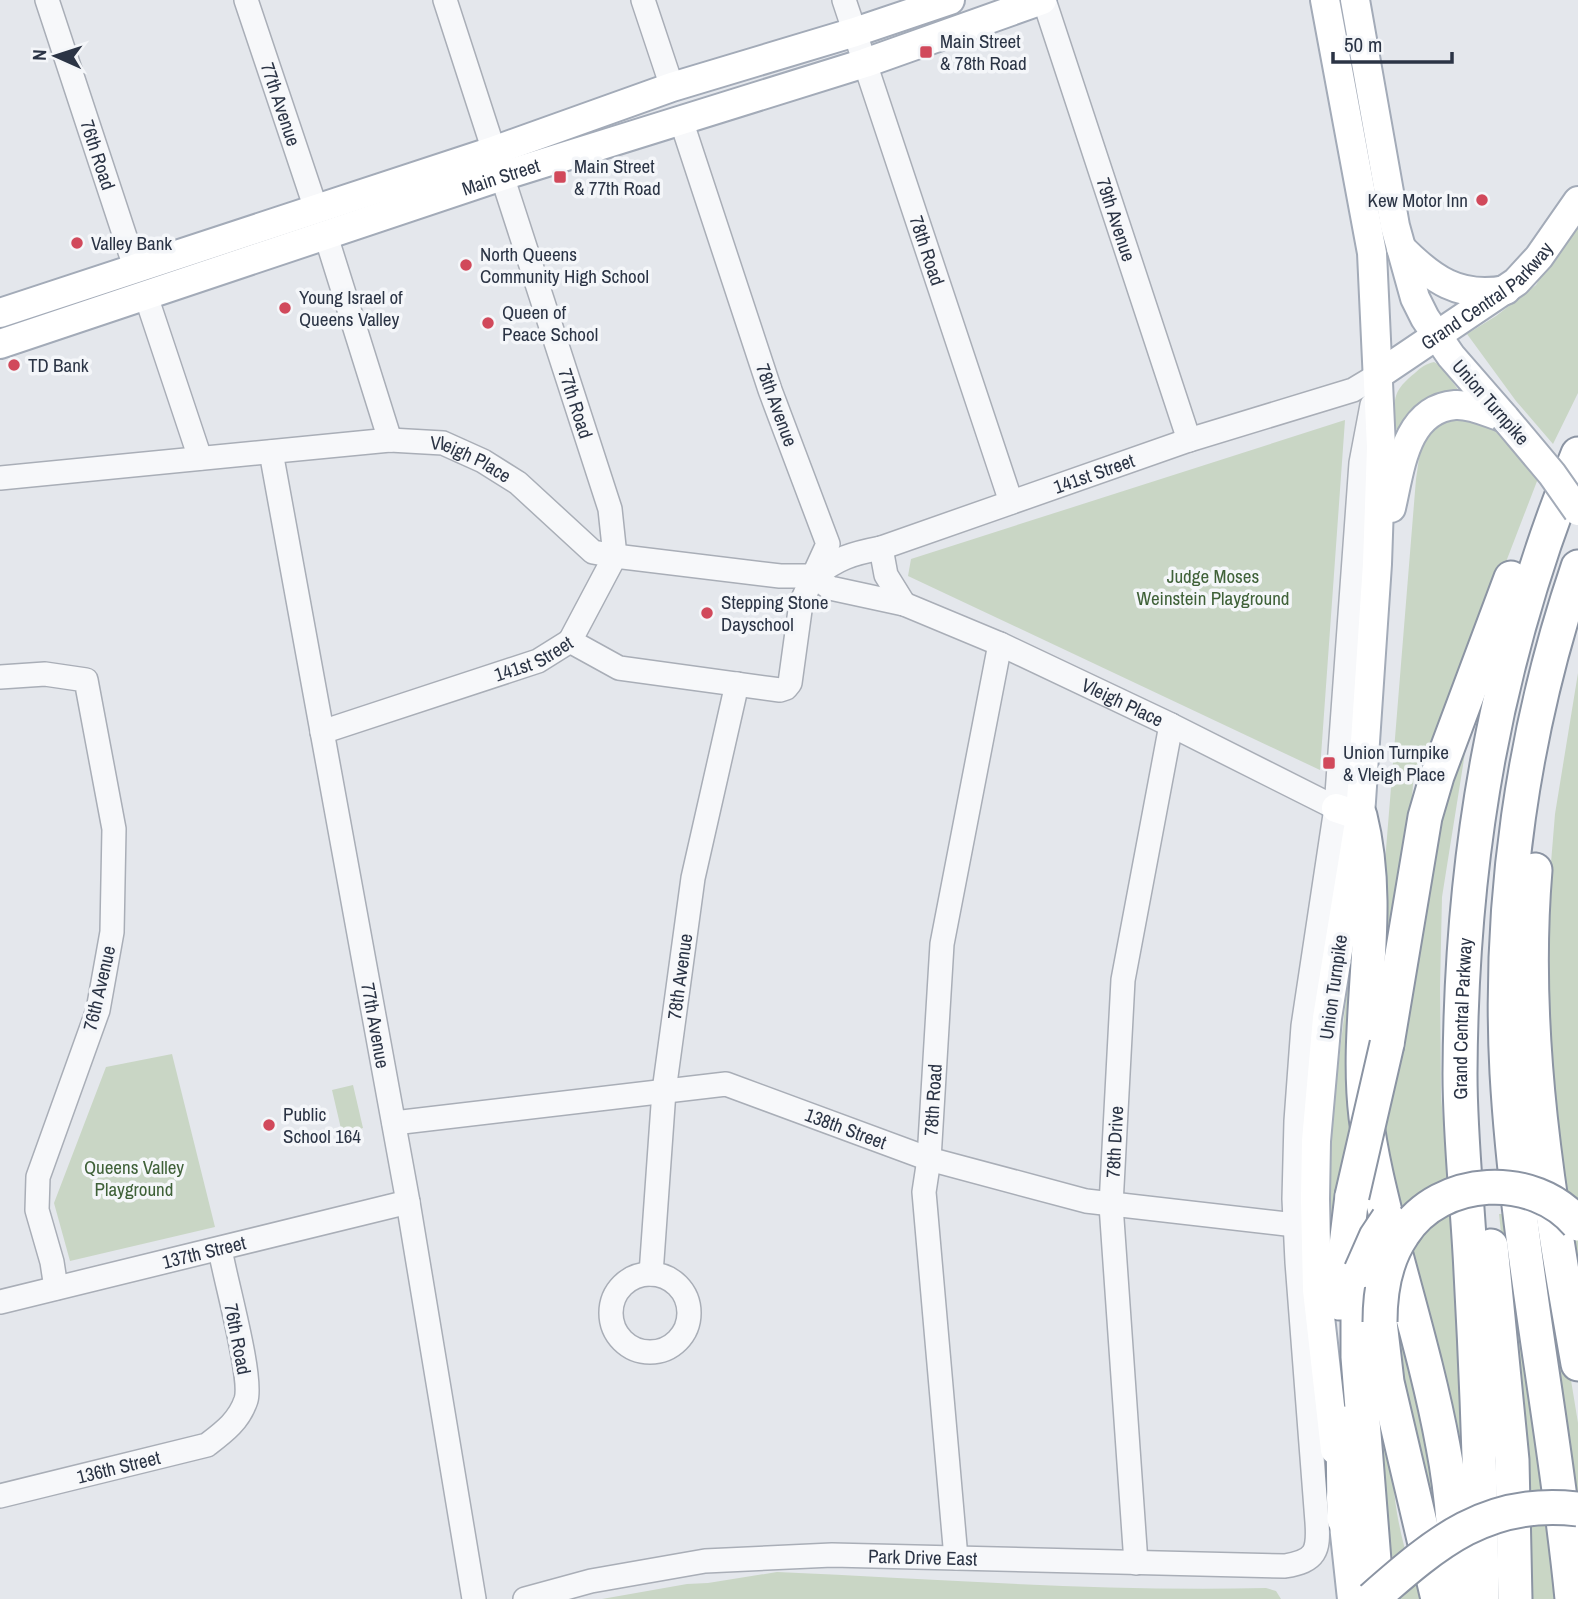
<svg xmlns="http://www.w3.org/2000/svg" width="1578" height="1599" viewBox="0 0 1578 1599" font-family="'Archivo Narrow',sans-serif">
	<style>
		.green { fill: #c9d6c5 }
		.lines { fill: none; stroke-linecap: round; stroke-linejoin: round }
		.minor-casing { stroke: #a9aeb7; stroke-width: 26 }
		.major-casing { stroke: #a3abb8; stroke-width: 32 }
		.highway-casing { stroke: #8b94a3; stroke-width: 37 }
		.minor { stroke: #f7f8fa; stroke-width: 23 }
		.major { stroke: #fff; stroke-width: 28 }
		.highway { stroke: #fff; stroke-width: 33 }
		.major-bridge-casing { stroke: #a3abb8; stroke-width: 32; stroke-linecap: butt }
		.highway-bridge-casing { stroke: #8b94a3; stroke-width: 37; stroke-linecap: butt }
		.major-bridge { stroke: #fff; stroke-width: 28 }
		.highway-bridge { stroke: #fff; stroke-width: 33 }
		.poi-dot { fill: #d1495b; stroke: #f4f6f9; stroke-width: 2.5 }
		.labels { text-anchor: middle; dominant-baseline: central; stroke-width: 7; stroke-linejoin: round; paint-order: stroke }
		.poi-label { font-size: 19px; fill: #2b3445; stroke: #f4f6f9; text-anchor: start }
		.street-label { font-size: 19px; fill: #2b3445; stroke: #f4f6f9 }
		.park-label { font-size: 19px; fill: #3f6138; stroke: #f4f6f9 }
	</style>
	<rect width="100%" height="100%" fill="#e4e7ec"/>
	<path class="green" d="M1578 220V393L1553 444 1516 401 1467 334 1496 316 1536 285 1562 239Z
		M1434 362 1441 366 1459 391 1401 430 1395 429C1395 400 1390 393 1415 373 1421 367 1426 364 1434 362Z
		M1475 418 1495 431 1539 476 1425 773 1414 769 1409 844 1426 848 1468 734 1442 897 1440 988 1441 1096 1454 1245 1464 1519 1381 1162V911L1416 479 1422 438 1448 420Z
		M1345 420 1320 770 908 576 911 559Z
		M1578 673V1294L1551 1140 1545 936 1555 814Z
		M1348 983 1359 984 1433 1440 1447 1561 1333 1237 1325 1235 1329 1144Z
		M172 1054 215 1227 70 1261 54 1203 106 1067Z
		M353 1085 363 1128 342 1133 332 1090Z
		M1499 1214H1507L1558 1599H1528L1525 1457Z
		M1549 1245 1578 1423V1510L1542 1246Z
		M1370 1347 1394 1480C1393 1509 1409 1574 1423 1599H1387Z
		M777 1572C939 1579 1103 1592 1266 1588L1276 1591 1281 1599H602L687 1584 708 1583Z"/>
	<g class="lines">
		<g class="minor-casing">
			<g id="minor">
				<path id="s1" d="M47 0 136 270"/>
				<path id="s2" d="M246 0 316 209"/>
				<path id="s3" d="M445 0 610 509 615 556 570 641"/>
				<path d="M643 0 672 87"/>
				<path id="s4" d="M844 0 1011 502"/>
				<path id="s5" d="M1044 0 1189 440"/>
				<path d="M326 236 390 440"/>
				<path d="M146 296 200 458"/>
				<path id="s6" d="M271 452 408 1202 474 1599"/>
				<path id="s7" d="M0 478 390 440 443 443 483 461 518 483 593 552 615 556 780 576H814L830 588 904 604 1000 644 1171 725 1336 808"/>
				<path d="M881 548 886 575 904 604"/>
				<path id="s8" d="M814 576C839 558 850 554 881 548L1189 440 1353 390 1378 375"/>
				<path d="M570 641 619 668 780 690 786 688 790 683 801 603 828 544 770 390 681 120"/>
				<path d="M0 677 45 674 86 680 114 829 112 932 98 1010 38 1177 37 1210 52 1262 56 1288"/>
				<path id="s9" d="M322 732 538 661 570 641"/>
				<path id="s10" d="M394 1123 726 1084 929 1159 1086 1201 1295 1225"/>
				<circle cx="650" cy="1313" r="39"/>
				<path id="s11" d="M651 1274 664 1091 693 878 737 684"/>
				<path id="s12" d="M0 1302 408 1202"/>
				<path id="s13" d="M0 1496 207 1445C224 1432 239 1421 246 1400 253 1377 225 1279 220 1249"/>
				<path id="s14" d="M956 1558 924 1192 929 1159 942 944 1000 644"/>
				<path id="s15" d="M1136 1563 1111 1205 1123 980 1171 725"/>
				<path id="s16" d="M525 1599 591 1581 705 1561 832 1555 1285 1566C1316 1561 1319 1551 1317 1522L1297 1262 1294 1199 1296 1121 1303 1026 1336 808 1361 463 1372 405"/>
			</g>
		</g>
		<g class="major-casing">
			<g id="major">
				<path d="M1325 0 1372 253 1381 447 1377 564 1360 816 1327 1018 1316 1141 1315 1199 1317 1290 1335 1450"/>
				<path d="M1355 0 1395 226 1415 298 1425 318 1451 356 1505 418"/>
				<path d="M1401 248C1432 279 1459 299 1506 290"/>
				<path d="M0 313 496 150 672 87 855 32 950 0"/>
				<path id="s17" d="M0 344 502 176 865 63 1042 0"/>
				<path id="s18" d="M1378 375 1516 282 1539 257 1578 201"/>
				<path d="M1391 508C1400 470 1405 409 1455 405 1471 404 1487 412 1502 417"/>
				<path d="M1336 808 1360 816"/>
				<path d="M1341 1497 1352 1599"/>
			</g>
		</g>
		<g class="highway-casing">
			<g id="highway">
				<path d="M1360 816C1385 916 1354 1016 1366 1117 1371 1157 1381 1196 1391 1236 1409 1305 1430 1375 1443 1446 1453 1497 1456 1548 1456 1599"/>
				<path d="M1535 870C1521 1037 1549 1200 1578 1364"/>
				<path d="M1387 1044 1425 817 1437 776 1511 578"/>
				<path d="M1491 1246 1512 1460 1515 1599"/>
				<path d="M1361 1271 1358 1302V1357L1377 1599"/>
				<path d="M1339 1303 1352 1196"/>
				<path d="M1380 1322 1387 1382 1438 1599"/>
				<path d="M1343 1423 1344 1519"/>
				<path id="s19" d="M1482 1599C1481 1490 1477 1381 1471 1272 1468 1206 1460 1140 1460 1074 1461 855 1495 657 1578 454"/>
				<path d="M1572 1599C1555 1423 1517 1250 1507 1073 1498 902 1523 729 1578 567"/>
			</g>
		</g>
		<use href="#minor" class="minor"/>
		<use href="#major" class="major"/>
		<use href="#highway" class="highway"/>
		<g class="major-bridge-casing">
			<path id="major-bridge" d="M1505 418 1552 474 1578 511"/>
		</g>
		<g class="highway-bridge-casing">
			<path id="highway-bridge" d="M1352 1196 1387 1044
				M1361 1271 1376 1237 1388 1219
				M1380 1322C1380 1291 1385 1260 1403 1234 1440 1176 1534 1171 1578 1224
				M1372 1599C1436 1543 1487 1498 1578 1509"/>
		</g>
		<use href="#major-bridge" class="major-bridge"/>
		<use href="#highway-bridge" class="highway-bridge"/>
	</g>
	<g class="poi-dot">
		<rect x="919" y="45" width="14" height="14" rx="3.5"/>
		<rect x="553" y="170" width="14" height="14" rx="3.5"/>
		<circle cx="1482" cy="200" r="7"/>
		<circle cx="77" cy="243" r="7"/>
		<circle cx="466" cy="265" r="7"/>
		<circle cx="285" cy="308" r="7"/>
		<circle cx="488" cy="323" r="7"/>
		<circle cx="14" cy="365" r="7"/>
		<circle cx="707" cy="613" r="7"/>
		<rect x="1322" y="756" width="14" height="14" rx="3.5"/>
		<circle cx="269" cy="1125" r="7"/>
	</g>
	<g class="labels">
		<g class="poi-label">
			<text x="940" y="41">Main Street<tspan x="940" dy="22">&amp; 78th Road</tspan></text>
			<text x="574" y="166">Main Street<tspan x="574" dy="22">&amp; 77th Road</tspan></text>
			<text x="1468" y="200" text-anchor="end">Kew Motor Inn</text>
			<text x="91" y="243">Valley Bank</text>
			<text x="480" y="254">North Queens<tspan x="480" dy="22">Community High School</tspan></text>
			<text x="299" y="297">Young Israel of<tspan x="299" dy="22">Queens Valley</tspan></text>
			<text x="502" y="312">Queen of<tspan x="502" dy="22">Peace School</tspan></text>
			<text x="28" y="365">TD Bank</text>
			<text x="721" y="602">Stepping Stone<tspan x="721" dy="22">Dayschool</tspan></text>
			<text x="1343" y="752">Union Turnpike<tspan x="1343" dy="22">&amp; Vleigh Place</tspan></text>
			<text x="283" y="1114">Public<tspan x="283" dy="22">School 164</tspan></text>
		</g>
		<g class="street-label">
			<text stroke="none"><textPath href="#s2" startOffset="110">77th Avenue</textPath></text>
			<text stroke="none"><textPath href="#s1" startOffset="163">76th Road</textPath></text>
			<text stroke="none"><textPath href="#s17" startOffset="528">Main Street</textPath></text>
			<text stroke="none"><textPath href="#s5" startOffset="231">79th Avenue</textPath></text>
			<text stroke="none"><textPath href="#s4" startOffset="264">78th Road</textPath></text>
			<text stroke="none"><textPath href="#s18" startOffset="135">Grand Central Parkway</textPath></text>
			<text stroke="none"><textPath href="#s3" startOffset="424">77th Road</textPath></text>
			<text transform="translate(1491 402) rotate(49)">Union Turnpike</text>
			<text transform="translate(777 405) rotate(70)">78th Avenue</text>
			<text stroke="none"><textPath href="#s7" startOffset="476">Vleigh Place</textPath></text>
			<text stroke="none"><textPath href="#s8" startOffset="299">141st Street</textPath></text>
			<text stroke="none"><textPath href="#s9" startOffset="224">141st Street</textPath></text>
			<text stroke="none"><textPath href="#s7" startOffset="1190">Vleigh Place</textPath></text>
			<text stroke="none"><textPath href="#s11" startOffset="299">78th Avenue</textPath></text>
			<text transform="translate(1333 987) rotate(-82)">Union Turnpike</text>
			<text transform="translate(99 988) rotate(-77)">76th Avenue</text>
			<text stroke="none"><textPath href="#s19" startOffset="581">Grand Central Parkway</textPath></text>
			<text stroke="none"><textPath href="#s6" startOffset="583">77th Avenue</textPath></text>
			<text stroke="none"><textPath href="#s14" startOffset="460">78th Road</textPath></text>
			<text stroke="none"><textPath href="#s10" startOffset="462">138th Street</textPath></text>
			<text stroke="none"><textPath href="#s15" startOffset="422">78th Drive</textPath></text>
			<text stroke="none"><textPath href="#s12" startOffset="210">137th Street</textPath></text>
			<text transform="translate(238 1339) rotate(79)">76th Road</text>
			<text stroke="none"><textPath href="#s13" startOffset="122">136th Street</textPath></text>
			<text stroke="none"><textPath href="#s16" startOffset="402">Park Drive East</textPath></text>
		</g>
		<g class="park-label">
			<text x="1213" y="576">Judge Moses<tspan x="1213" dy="22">Weinstein Playground</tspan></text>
			<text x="134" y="1167">Queens Valley<tspan x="134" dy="22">Playground</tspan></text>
		</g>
	</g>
	<g transform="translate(56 56) rotate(273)" stroke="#f4f6f9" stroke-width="5" paint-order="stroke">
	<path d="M0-5L12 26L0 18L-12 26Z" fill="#2b3445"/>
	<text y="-10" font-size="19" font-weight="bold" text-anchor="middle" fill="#2b3445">N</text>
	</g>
	<path d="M1333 52v10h119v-10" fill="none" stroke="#2b3445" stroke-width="3.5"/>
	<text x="1344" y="52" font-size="21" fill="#2b3445" stroke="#f4f6f9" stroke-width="5" paint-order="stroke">50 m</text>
</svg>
